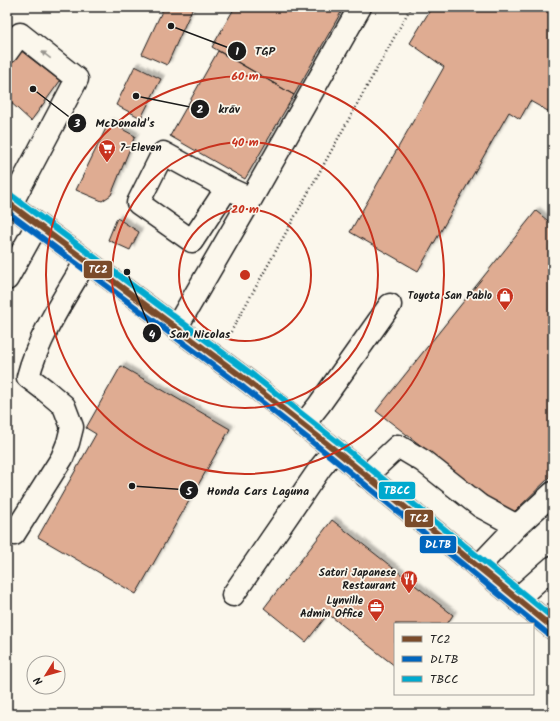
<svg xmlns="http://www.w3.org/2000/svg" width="560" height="721" viewBox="0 0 560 721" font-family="Kalam,sans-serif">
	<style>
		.building { fill: #dfac92; stroke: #1c1c1c; filter: url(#shadow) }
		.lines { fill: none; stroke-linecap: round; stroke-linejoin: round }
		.minor-casing { stroke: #1c1c1c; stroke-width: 25 }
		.major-casing { stroke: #1c1c1c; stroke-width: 25 }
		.path { stroke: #1c1c1c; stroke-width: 2.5; stroke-dasharray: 1 3; stroke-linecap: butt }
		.minor { stroke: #fbf7ec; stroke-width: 22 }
		.major { stroke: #fedd96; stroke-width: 22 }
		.bus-1-casing { stroke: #fbf7ec; stroke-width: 9 }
		.bus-2-casing { stroke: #fbf7ec; stroke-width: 9 }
		.bus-3-casing { stroke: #fbf7ec; stroke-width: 9 }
		.bus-1 { stroke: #7a4b2a; stroke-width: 6 }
		.bus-2 { stroke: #0065bd; stroke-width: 6 }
		.bus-3 { stroke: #00a9ce; stroke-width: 6 }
		.oneway { fill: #97948e }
		.ring { fill: none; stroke: #c8321e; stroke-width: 2 }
		.labels { text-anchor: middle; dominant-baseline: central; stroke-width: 3.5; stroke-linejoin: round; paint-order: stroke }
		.poi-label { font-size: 11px; font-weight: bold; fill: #1c1c1c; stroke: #fbf7ec; text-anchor: end }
		.centre { fill: #c8321e; stroke: #fbf7ec; stroke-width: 2 }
		.ring-label { font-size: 12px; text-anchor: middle; font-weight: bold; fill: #c8321e; stroke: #fbf7ec; stroke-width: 3.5; stroke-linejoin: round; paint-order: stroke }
		.leader { fill: none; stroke: #1c1c1c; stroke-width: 1.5 }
		.callout-dot { fill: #1c1c1c; stroke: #fbf7ec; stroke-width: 1.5 }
		.mark-label { font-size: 12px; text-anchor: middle; font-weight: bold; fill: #fff }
		.callout-label { font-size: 12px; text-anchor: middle; font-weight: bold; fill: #1c1c1c; stroke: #fbf7ec; stroke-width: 3.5; stroke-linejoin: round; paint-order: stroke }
		.line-badge { stroke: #fbf7ec; stroke-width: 1.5 }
		.badge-label { font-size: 11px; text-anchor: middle; font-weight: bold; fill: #fff }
	</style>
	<defs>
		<filter id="shadow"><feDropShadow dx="3.5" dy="-3.5" stdDeviation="1" flood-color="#0004"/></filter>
	</defs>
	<rect width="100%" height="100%" fill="#fbf7ec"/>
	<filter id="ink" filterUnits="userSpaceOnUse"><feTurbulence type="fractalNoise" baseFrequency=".025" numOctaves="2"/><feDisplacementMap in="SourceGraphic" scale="8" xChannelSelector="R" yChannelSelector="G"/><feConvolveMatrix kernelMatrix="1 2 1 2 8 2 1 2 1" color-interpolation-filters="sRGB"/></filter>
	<g filter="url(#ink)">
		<path class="building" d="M164 7H193L167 65 142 54Z
			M235 7H344L294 95 212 47Z
			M432 7H553V114L530 101 520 119 509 112 418 271 350 232 444 67 410 43Z
			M20 50 60 81 31 121 7 99V67Z
			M218 51 294 95 245 179 170 136Z
			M135 66 161 79 141 118 116 105Z
			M109 122 135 136 111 195 102 201 76 190Z
			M536 211 553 225V474L511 515 376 411Z
			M117 218 139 232 130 250 108 240Z
			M121 366 230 429 136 594 38 537 96 434 86 428Z
			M332 520 453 615 447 624H395V666L328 614 306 642 264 608Z"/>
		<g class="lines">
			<g class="minor-casing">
				<path id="minor" d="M7 52 20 34 77 79 11 204
					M227 188 192 241 138 203 163 153 227 188 251 199
					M7 279 37 225
					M176 328 251 199 360 7
					M303 425 319 405 390 305
					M366 476 398 446 423 461 480 506 517 526
					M14 534 62 458 68 443 72 427 64 406 45 390 28 377C38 337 65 297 86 261
					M478 567 517 526 553 493
					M233 595 321 467 335 450
					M517 599 553 567"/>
			</g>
			<g class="major-casing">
				<path id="major" d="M7 202 249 382 335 450 553 628"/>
			</g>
			<path class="path" d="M227 339 411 7"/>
			<use href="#minor" class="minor"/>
			<use href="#major" class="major"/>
			<g class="bus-1-casing">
				<path id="bus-1" d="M7 202 249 382 335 450 553 628"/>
			</g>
			<g class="bus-2-casing">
				<path id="bus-2" d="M7 212 244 388 330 456 548 634"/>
			</g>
			<g class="bus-3-casing">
				<path id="bus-3" d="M12 196 254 376 340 444 553 618"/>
			</g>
			<use href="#bus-1" class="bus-1"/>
			<use href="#bus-2" class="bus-2"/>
			<use href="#bus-3" class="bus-3"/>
		</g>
		<defs><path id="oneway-solid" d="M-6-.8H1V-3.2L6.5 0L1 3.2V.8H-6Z"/></defs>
		<use class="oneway" href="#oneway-solid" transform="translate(46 55) rotate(-142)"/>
	</g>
	<g class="ring">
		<circle cx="245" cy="275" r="66"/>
		<circle cx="245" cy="275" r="133"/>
		<circle cx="245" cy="275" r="199"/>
	</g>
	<defs>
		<g id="supermarket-pin" transform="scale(0.9)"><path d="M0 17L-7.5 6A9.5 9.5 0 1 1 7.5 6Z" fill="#c8321e" stroke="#fbf7ec"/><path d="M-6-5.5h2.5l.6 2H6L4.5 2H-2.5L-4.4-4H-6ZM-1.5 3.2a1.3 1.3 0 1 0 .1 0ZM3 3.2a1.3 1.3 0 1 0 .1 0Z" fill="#fff"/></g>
		<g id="shop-pin" transform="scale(0.9)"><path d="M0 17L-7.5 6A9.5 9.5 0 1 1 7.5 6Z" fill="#c8321e" stroke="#fbf7ec"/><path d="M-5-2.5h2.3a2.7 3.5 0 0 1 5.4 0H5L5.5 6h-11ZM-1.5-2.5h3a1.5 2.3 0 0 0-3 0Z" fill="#fff"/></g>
		<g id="restaurant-pin" transform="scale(0.9)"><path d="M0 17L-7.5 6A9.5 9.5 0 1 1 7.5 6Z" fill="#c8321e" stroke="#fbf7ec"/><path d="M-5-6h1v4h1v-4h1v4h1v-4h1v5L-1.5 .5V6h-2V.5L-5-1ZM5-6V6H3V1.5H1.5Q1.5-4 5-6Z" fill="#fff"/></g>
		<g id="office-pin" transform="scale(0.9)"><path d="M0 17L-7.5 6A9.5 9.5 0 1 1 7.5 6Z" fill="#c8321e" stroke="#fbf7ec"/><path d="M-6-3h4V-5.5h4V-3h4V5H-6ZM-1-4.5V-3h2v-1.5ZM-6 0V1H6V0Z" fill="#fff"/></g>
	</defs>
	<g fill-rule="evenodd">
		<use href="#supermarket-pin" x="107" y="148"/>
		<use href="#shop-pin" x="505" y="296"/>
		<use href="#restaurant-pin" x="409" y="579"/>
		<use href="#office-pin" x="376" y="607"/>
	</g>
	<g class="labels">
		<g class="poi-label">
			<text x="120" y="148" text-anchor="start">7-Eleven</text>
			<text x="492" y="296">Toyota San Pablo</text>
			<text x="396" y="573">Satori Japanese<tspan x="396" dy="13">Restaurant</tspan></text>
			<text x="363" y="601">Lynville<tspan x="363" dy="13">Admin Office</tspan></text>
		</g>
	</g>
	<circle cx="245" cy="275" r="6" class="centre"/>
	<g class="ring-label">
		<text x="245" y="80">60 m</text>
		<text x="245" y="146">40 m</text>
		<text x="245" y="213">20 m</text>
	</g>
	<path class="leader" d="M171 26L237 51M136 96L200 109M33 89L77 123M127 272L152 333M132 486L189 490"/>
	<g class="callout-dot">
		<circle cx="171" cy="26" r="4"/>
		<circle cx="136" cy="96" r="4"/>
		<circle cx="33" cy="89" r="4"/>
		<circle cx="127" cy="272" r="4"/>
		<circle cx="132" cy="486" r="4"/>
		<circle cx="237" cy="51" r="10"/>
		<circle cx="200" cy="109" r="10"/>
		<circle cx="77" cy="123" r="10"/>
		<circle cx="152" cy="333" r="10"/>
		<circle cx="189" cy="490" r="10"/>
	</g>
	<g class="mark-label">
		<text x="237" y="55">1</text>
		<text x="200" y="113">2</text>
		<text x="77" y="127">3</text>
		<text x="152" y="338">4</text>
		<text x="189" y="495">5</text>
	</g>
	<g class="callout-label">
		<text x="265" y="55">TGP</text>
		<text x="229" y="113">krāv</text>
		<text x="125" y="127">McDonald's</text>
		<text x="200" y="338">San Nicolas</text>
		<text x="258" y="495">Honda Cars Laguna</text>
	</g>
	<g class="line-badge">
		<rect x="83" y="260" width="30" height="19" rx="4" fill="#7a4b2a"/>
		<rect x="378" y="481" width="38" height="19" rx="4" fill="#00a9ce"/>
		<rect x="404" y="509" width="30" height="19" rx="4" fill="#7a4b2a"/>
		<rect x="419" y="535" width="38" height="19" rx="4" fill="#0065bd"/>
	</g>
	<g class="badge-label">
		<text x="98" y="273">TC2</text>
		<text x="397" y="494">TBCC</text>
		<text x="419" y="522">TC2</text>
		<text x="438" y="548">DLTB</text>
	</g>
	<rect width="560" height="721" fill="none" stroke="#fbf7ec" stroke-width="24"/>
	<rect x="12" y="12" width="536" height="697" fill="none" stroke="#1c1c1c" stroke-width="1.5" filter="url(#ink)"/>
	<rect x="394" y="623" width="140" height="72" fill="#fbf7ec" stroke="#a29f99"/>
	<rect x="402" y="636" width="20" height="6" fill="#7a4b2a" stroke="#a29f99"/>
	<text x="430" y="643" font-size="12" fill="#1c1c1c">TC2</text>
	<rect x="402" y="656" width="20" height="6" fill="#0065bd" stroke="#a29f99"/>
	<text x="430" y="663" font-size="12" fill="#1c1c1c">DLTB</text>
	<rect x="402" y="676" width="20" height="6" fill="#00a9ce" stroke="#a29f99"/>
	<text x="430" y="683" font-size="12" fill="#1c1c1c">TBCC</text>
	<g transform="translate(46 675) rotate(233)"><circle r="19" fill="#fbf7ec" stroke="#a29f99"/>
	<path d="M0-3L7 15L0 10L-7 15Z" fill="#c8321e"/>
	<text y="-6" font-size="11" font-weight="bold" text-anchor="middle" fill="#1c1c1c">N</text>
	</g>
</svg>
